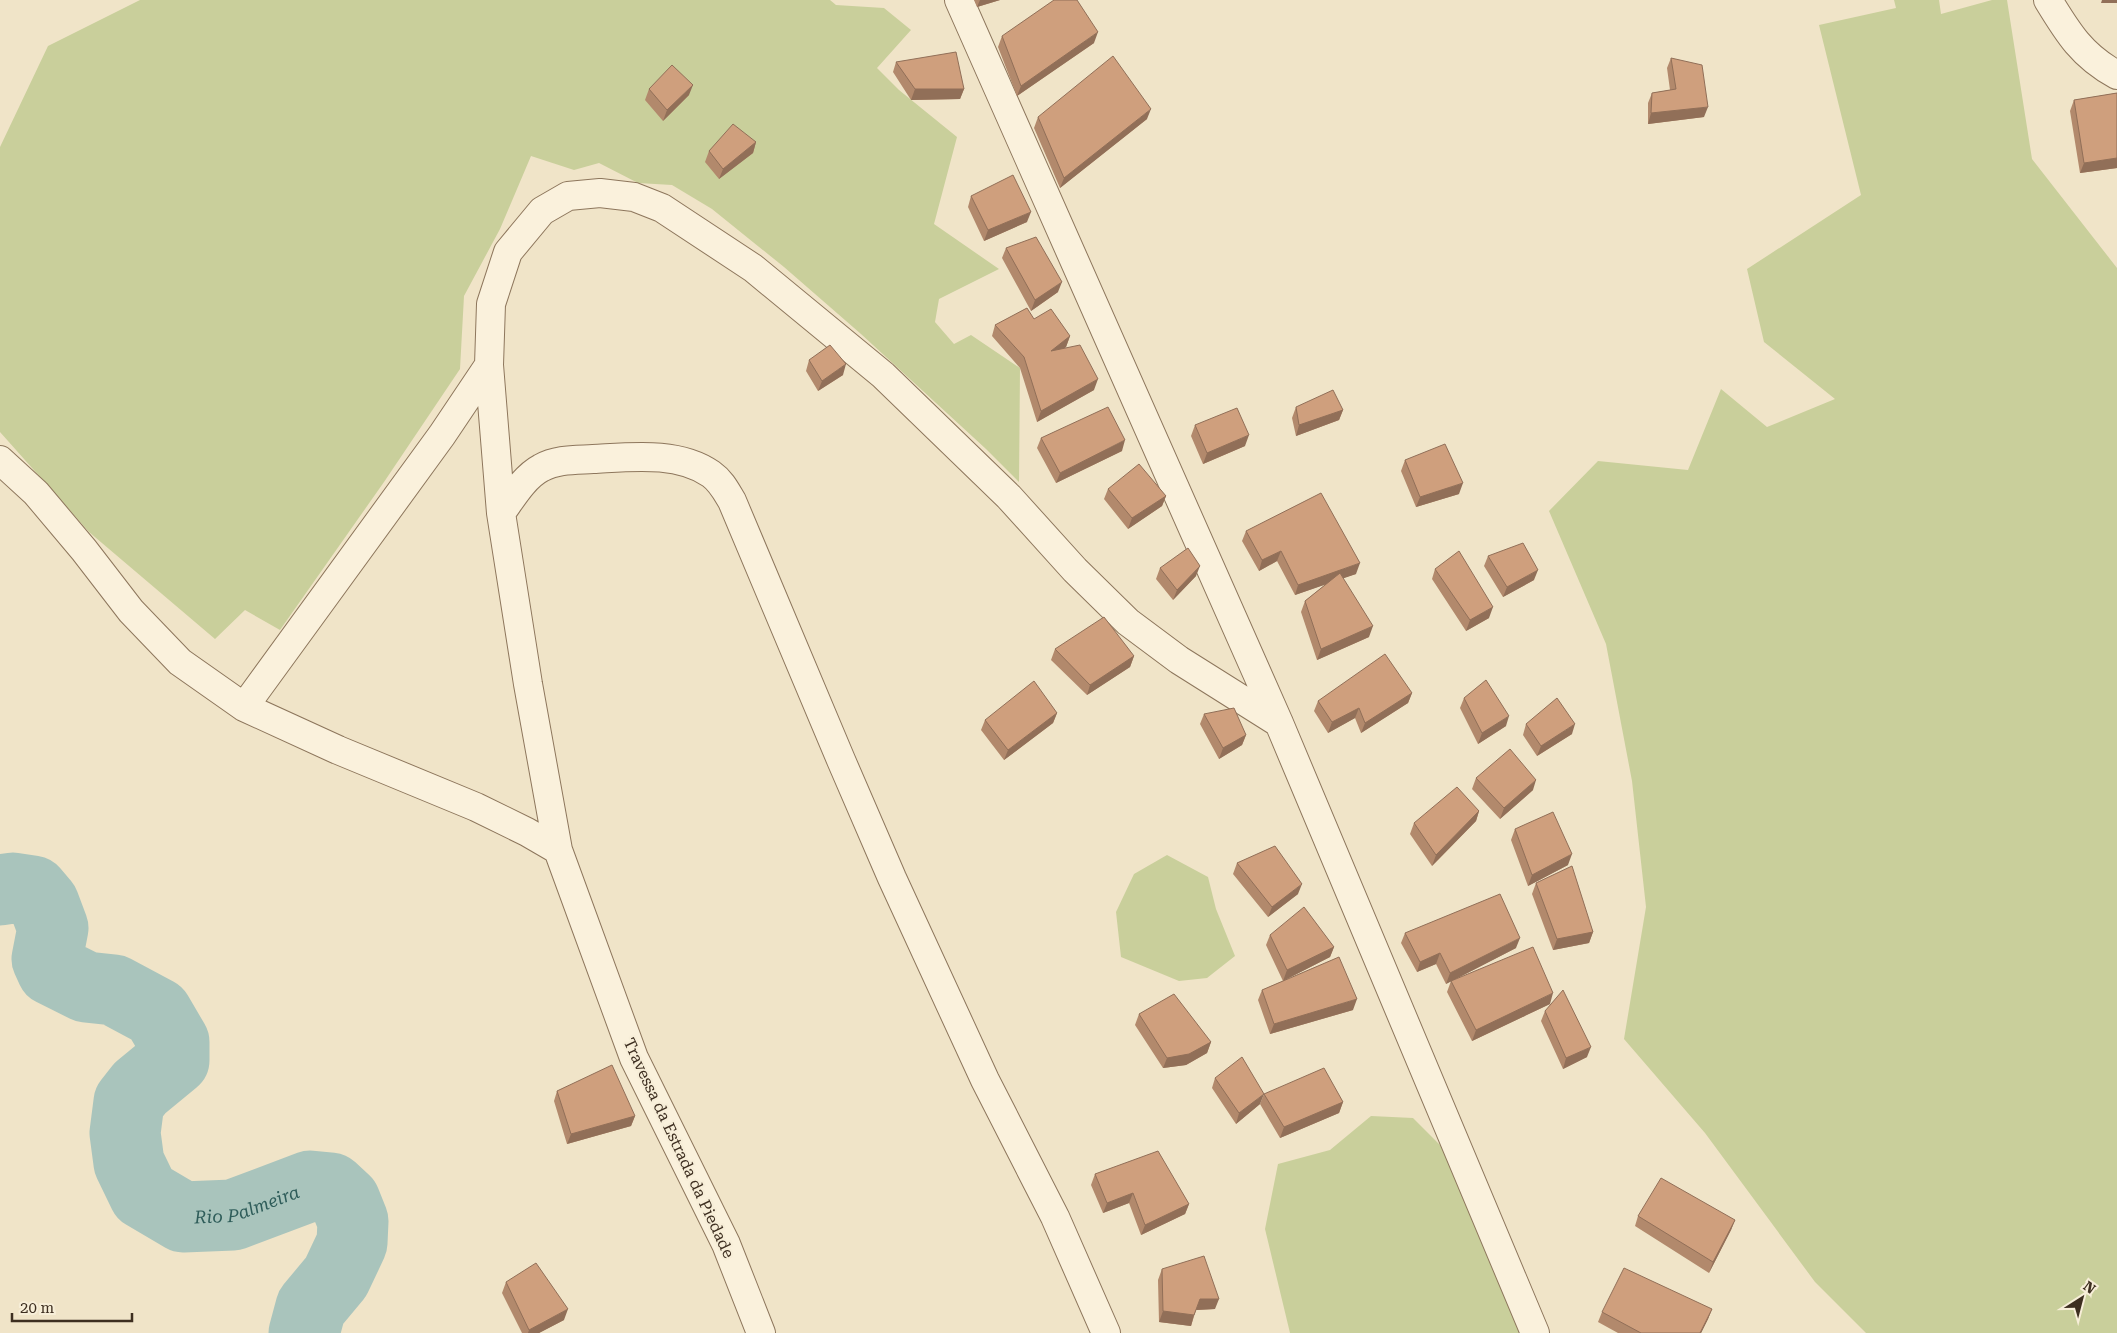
<svg xmlns="http://www.w3.org/2000/svg" width="2117" height="1333" viewBox="0 0 2117 1333" font-family="'Roboto Serif',serif">
	<style>
		.green { fill: #c9cf9b }
		.lines { fill: none; stroke-linecap: round; stroke-linejoin: round }
		.river { stroke: #a9c4bc; stroke-width: 71 }
		.minor-casing { stroke: #8d765c; stroke-width: 30 }
		.minor { stroke: #faf1dc; stroke-width: 28 }
		.wall { fill: #b2896c }
		.shaded-wall { fill: #916f58 }
		.building { fill: #cf9f7d; stroke: #916f58 }
		.labels { text-anchor: middle; dominant-baseline: central; stroke-width: 4.5; stroke-linejoin: round; paint-order: stroke }
		.street-label { font-size: 16px; fill: #3d2e20; stroke: #f7eed8 }
		.water-label { font-size: 18px; font-style: italic; fill: #2f5d5a; stroke: #f7eed8 }
	</style>
	<rect width="100%" height="100%" fill="#f0e4c8"/>
	<path class="green" d="M140 0H830L836 5 884 8 911 30 877 68 899 90 957 137 934 224 999 269 939 299 935 322 954 344 971 335 1020 368 1019 482 986 449 861 334 784 267 712 209 672 185 638 183 599 163 574 170 531 156 500 229 464 296 460 369 384 482 280 630 245 610 215 639 89 532 0 432V147L48 46Z
		M1894 0H1939L1941 14 1992 0H2007L2032 159 2117 268V1333H1866L1815 1282 1705 1133 1624 1039 1646 907 1632 781 1606 644 1549 511 1598 461 1688 470 1721 389 1767 427 1835 399 1764 342 1747 269 1861 195 1819 25 1896 8Z
		M1167 855 1208 877 1216 909 1235 956 1207 978 1179 981 1121 957 1116 912 1134 874Z
		M1371 1116 1413 1118 1443 1148 1517 1322 1519 1333H1290L1265 1229 1278 1164 1330 1150Z"/>
	<g class="lines">
		<path class="river" id="s1" d="M0 890 13 888 33 891 44 904 53 928 47 959 52 970 86 987 114 990 157 1013 174 1042V1060L140 1088 129 1102 125 1133 129 1163 144 1194 183 1217 233 1215 310 1186 331 1188 345 1201 353 1221 352 1243 336 1277 311 1307 304 1333"/>
		<g class="minor-casing">
			<path id="minor" d="M959 0 1279 723 1535 1333
				M2048 0C2068 33 2082 56 2117 75
				M0 460 36 493 84 550 131 611 180 662 244 707 338 750 476 807 527 832 558 850
				M501 513C512 498 524 477 541 468 557 459 575 460 593 459 631 457 678 451 711 474 721 481 726 491 732 501L841 760 892 878 985 1080 1055 1217 1106 1333
				M244 707 442 435 489 365
				M761 1333 726 1244 634 1058 558 850 528 684 501 513 489 365 491 304 508 252 542 211 568 196 600 193 634 197 662 208 753 268 883 375 1009 497 1075 570 1128 622 1179 660 1279 723"/>
		</g>
		<use href="#minor" class="minor"/>
	</g>
	<path class="wall" d="M974 0H1000L977 7Z
		M1002 36 1094 43 1017 96 998 47Z
		M1671 58 1704 117 1648 124V103L1652 93 1670 90 1667 68Z
		M896 62 964 89 960 99 911 100 893 72Z
		M649 89 689 95 663 121 645 100Z
		M2117 93V168L2080 173 2070 111 2074 100Z
		M1038 117 1147 119 1060 188 1034 128Z
		M756 142 753 153 719 179 705 162 709 151Z
		M971 196 1027 222 984 241 968 207Z
		M1006 248 1058 292 1031 311 1002 258Z
		M1034 319 1070 336 1066 347 1064 348 1094 390 1037 422 1020 368 992 336 995 325Z
		M809 360 843 375 818 391 806 371Z
		M1296 407 1343 410 1339 420 1296 436 1292 418Z
		M1195 425 1245 446 1203 464 1191 436Z
		M1041 438 1122 451 1056 483 1037 448Z
		M1405 460 1459 494 1416 507 1401 471Z
		M1108 489 1166 496 1162 506 1128 529 1104 499Z
		M1246 531 1356 574 1343 578 1369 637 1317 660 1301 612 1305 601 1326 584 1295 595 1277 561 1259 571 1242 541Z
		M1488 556 1534 580 1503 597 1484 566Z
		M1160 568 1196 576 1173 600 1156 579Z
		M1435 569 1489 618 1466 631 1432 579Z
		M1055 649 1134 656 1130 667 1087 695 1051 660Z
		M1412 693 1408 703 1361 733 1355 718 1328 733 1314 711 1318 701Z
		M1464 698 1506 726 1478 744 1460 708Z
		M1057 713 1053 723 1004 760 981 730 985 720Z
		M1204 714 1246 735 1242 745 1219 759 1200 724Z
		M1526 724 1572 734 1537 756 1523 735Z
		M1476 778 1533 790 1500 819 1472 789Z
		M1479 811 1476 821 1432 866 1410 834 1414 823Z
		M1515 829 1568 865 1528 886 1511 840Z
		M1237 863 1298 894 1268 917 1233 874Z
		M1536 883 1593 932 1589 943 1553 950 1532 894Z
		M1405 933 1516 948 1452 981 1550 1004 1472 1041 1447 992 1451 981 1446 984 1436 964 1417 972 1401 943Z
		M1270 935 1334 947 1330 957 1287 979 1353 1010 1270 1034 1258 1000 1262 990 1283 981 1266 945Z
		M1545 1011 1587 1057 1563 1069 1541 1021Z
		M1139 1014 1211 1042 1207 1053 1186 1065 1163 1068 1135 1025Z
		M1215 1078 1260 1104 1236 1124 1212 1088Z
		M557 1091 635 1116 631 1126 567 1144 554 1101Z
		M1264 1094 1343 1102 1339 1113 1280 1138 1260 1104Z
		M1095 1174 1189 1204 1185 1214 1141 1235 1129 1203 1103 1213 1091 1185Z
		M1638 1216 1735 1220 1731 1230 1709 1273 1635 1226Z
		M1162 1269 1215 1309 1196 1310 1191 1326 1159 1322 1158 1280Z
		M506 1282 564 1320 539 1333H522L502 1293Z
		M1712 1309 1708 1319 1701 1333H1618L1598 1322 1602 1312Z"/>
	<path class="shaded-wall" d="M980 0H1000L977 7Z
		M2102 0H2117V3H2101Z
		M1098 32 1094 43 1017 96 1021 86Z
		M693 85 689 95 663 121 667 110Z
		M915 89H964L960 99 911 100Z
		M1708 107 1704 117 1648 124 1651 113Z
		M1151 109 1147 119 1060 188 1064 178Z
		M756 142 753 153 719 179 723 169Z
		M2117 158V168L2080 173 2084 163Z
		M1031 212 1027 222 984 241 988 230Z
		M1062 282 1058 292 1031 311 1035 300Z
		M1070 336 1066 347 1048 362 1051 351Z
		M846 364 843 375 818 391 822 381Z
		M1098 379 1094 390 1037 422 1041 411Z
		M1343 410 1339 420 1296 436 1299 425Z
		M1249 435 1245 446 1203 464 1207 453Z
		M1125 440 1122 451 1056 483 1060 473Z
		M1463 483 1459 494 1416 507 1420 497Z
		M1166 496 1162 506 1128 529 1132 518Z
		M1281 551 1277 561 1259 571 1262 560Z
		M1360 563 1356 574 1295 595 1298 585Z
		M1200 566 1196 576 1173 600 1177 590Z
		M1538 570 1534 580 1503 597 1507 587Z
		M1493 607 1489 618 1466 631 1470 620Z
		M1373 626 1369 637 1317 660 1321 649Z
		M1134 656 1130 667 1087 695 1090 685Z
		M1412 693 1408 703 1361 733 1365 723Z
		M1359 708 1355 718 1328 733 1332 722Z
		M1057 713 1053 723 1004 760 1008 750Z
		M1509 716 1506 726 1478 744 1482 733Z
		M1575 724 1572 734 1537 756 1541 746Z
		M1246 735 1242 745 1219 759 1223 748Z
		M1536 780 1533 790 1500 819 1504 808Z
		M1479 811 1476 821 1432 866 1436 855Z
		M1572 854 1568 865 1528 886 1532 875Z
		M1302 884 1298 894 1268 917 1272 907Z
		M1593 932 1589 943 1553 950 1557 939Z
		M1520 938 1516 948 1446 984 1450 973Z
		M1334 947 1330 957 1283 981 1287 970Z
		M1440 953 1436 964 1417 972 1420 962Z
		M1553 993 1550 1004 1472 1041 1476 1030Z
		M1357 999 1353 1010 1270 1034 1274 1024Z
		M1211 1042 1207 1053 1186 1065 1163 1068 1167 1058Z
		M1591 1047 1587 1057 1563 1069 1566 1058Z
		M1264 1094 1260 1104 1236 1124 1239 1113Z
		M1343 1102 1339 1113 1280 1138 1284 1127Z
		M635 1116 631 1126 567 1144 571 1134Z
		M1133 1193 1129 1203 1103 1213 1107 1203Z
		M1189 1204 1185 1214 1141 1235 1145 1225Z
		M1735 1220 1731 1230 1709 1273 1713 1262Z
		M1200 1299H1219L1215 1309 1196 1310Z
		M568 1309 564 1320 539 1333H528L529 1330Z
		M1712 1309 1708 1319 1701 1333H1700Z
		M1163 1311 1194 1315 1191 1326 1159 1322Z"/>
	<path class="building" d="M1054 0H1077L1098 32 1021 86 1002 36Z
		M956 52 964 89H915L896 62Z
		M1113 56 1151 109 1064 178 1038 117Z
		M1671 58 1702 65 1708 107 1651 113 1652 93 1676 89Z
		M672 65 693 85 667 110 649 89Z
		M2117 93V158L2084 163 2074 100Z
		M733 124 756 142 723 169 709 151Z
		M1013 175 1031 212 988 230 971 196Z
		M1036 237 1062 282 1035 300 1006 248Z
		M1027 308 1034 319 1051 309 1070 336 1051 351 1080 345 1098 379 1041 411 1024 357 995 325Z
		M830 345 846 364 822 381 809 360Z
		M1333 390 1343 410 1299 425 1296 407Z
		M1108 407 1125 440 1060 473 1041 438Z
		M1237 408 1249 435 1207 453 1195 425Z
		M1445 444 1463 483 1420 497 1405 460Z
		M1139 464 1166 496 1132 518 1108 489Z
		M1321 493 1360 563 1298 585 1281 551 1262 560 1246 531Z
		M1523 543 1538 570 1507 587 1488 556Z
		M1188 548 1200 566 1177 590 1160 568Z
		M1459 551 1493 607 1470 620 1435 569Z
		M1340 573 1373 626 1321 649 1305 601Z
		M1104 617 1134 656 1090 685 1055 649Z
		M1385 654 1412 693 1365 723 1359 708 1332 722 1318 701Z
		M1486 680 1509 716 1482 733 1464 698Z
		M1034 681 1057 713 1008 750 985 720Z
		M1557 698 1575 724 1541 746 1526 724Z
		M1234 708 1246 735 1223 748 1204 714Z
		M1510 749 1536 780 1504 808 1476 778Z
		M1457 787 1479 811 1436 855 1414 823Z
		M1553 812 1572 854 1532 875 1515 829Z
		M1275 846 1302 884 1272 907 1237 863Z
		M1572 866 1593 932 1557 939 1536 883Z
		M1500 894 1520 938 1450 973 1440 953 1420 962 1405 933Z
		M1304 907 1334 947 1287 970 1270 935Z
		M1533 947 1553 993 1476 1030 1451 981Z
		M1339 957 1357 999 1274 1024 1262 990Z
		M1563 990 1591 1047 1566 1058 1545 1011Z
		M1174 994 1211 1042 1189 1054 1167 1058 1139 1014Z
		M1242 1057 1264 1094 1239 1113 1215 1078Z
		M612 1065 635 1116 571 1134 557 1091Z
		M1324 1068 1343 1102 1284 1127 1264 1094Z
		M1158 1151 1189 1204 1145 1225 1133 1193 1107 1203 1095 1174Z
		M1661 1178 1735 1220 1713 1262 1638 1216Z
		M1204 1256 1219 1299H1200L1194 1315 1163 1311 1162 1269Z
		M536 1263 568 1309 529 1330 506 1282Z
		M1624 1268 1712 1309 1700 1333H1641L1602 1312Z"/>
	<g class="labels">
		<g class="street-label">
			<text transform="translate(679 1148) rotate(65)">Travessa da Estrada da Piedade</text>
		</g>
		<g class="water-label">
			<text stroke="none"><textPath href="#s1" startOffset="555">Rio Palmeira</textPath></text>
		</g>
	</g>
	<g transform="translate(2082 1298) rotate(36)" stroke="#f7eed8" stroke-width="4" paint-order="stroke">
	<path d="M0-4L9 19L0 12L-9 19Z" fill="#3d2e20"/>
	<text y="-8" font-size="14" font-weight="bold" text-anchor="middle" fill="#3d2e20">N</text>
	</g>
	<path d="M12 1313v8h120v-8" fill="none" stroke="#3d2e20" stroke-width="2.5"/>
	<text x="20" y="1313" font-size="15" fill="#3d2e20" stroke="#f7eed8" stroke-width="4" paint-order="stroke">20 m</text>
</svg>
